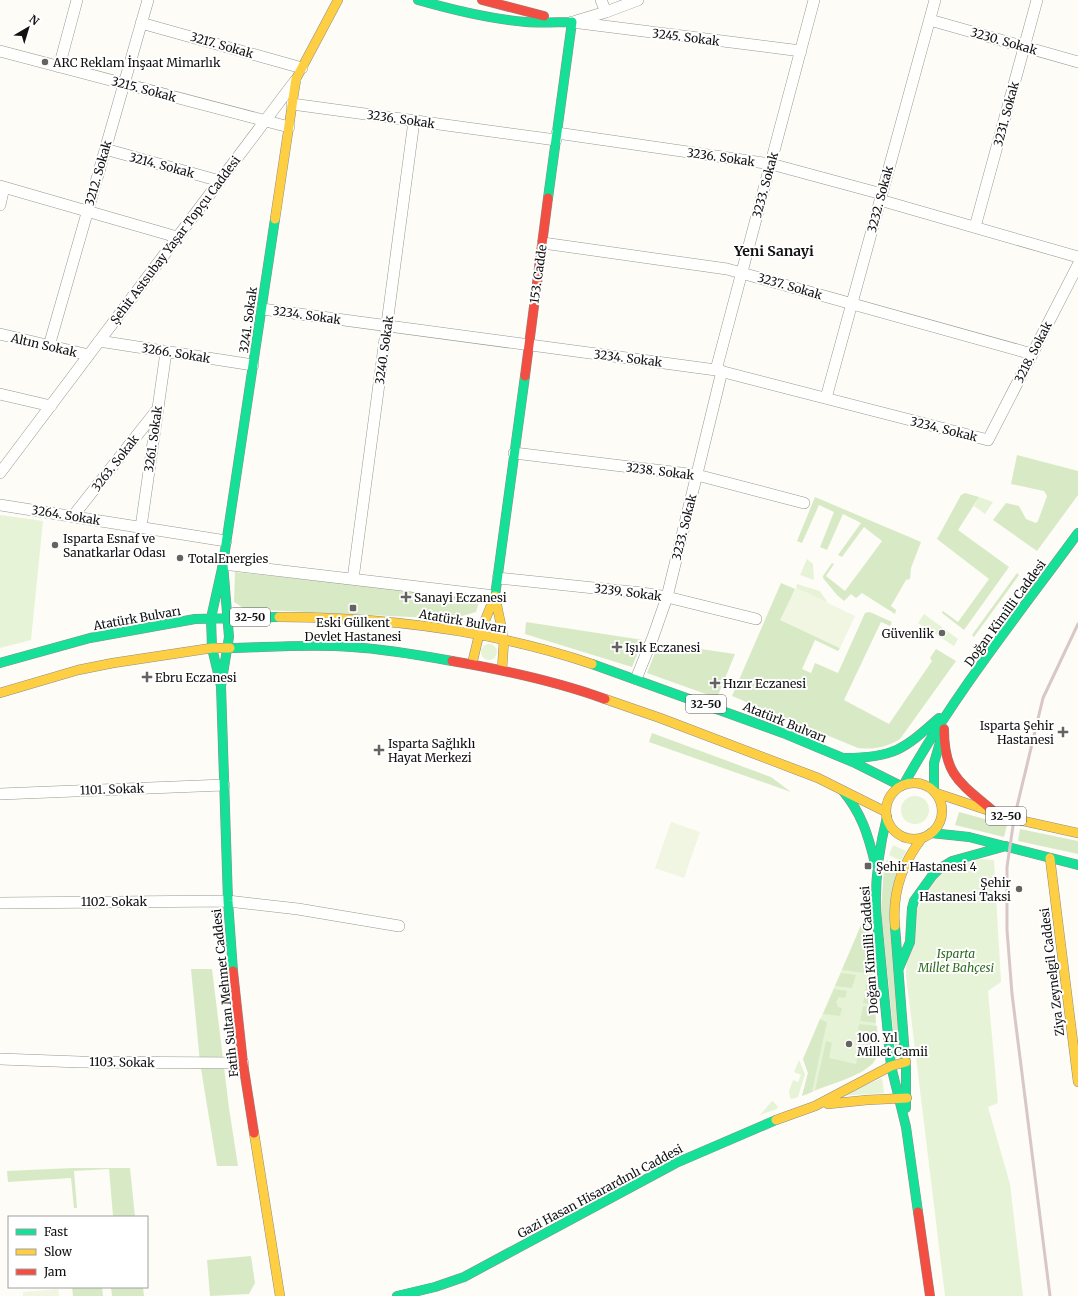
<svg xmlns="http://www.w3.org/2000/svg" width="1078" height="1296" viewBox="0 0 1078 1296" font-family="Merriweather,serif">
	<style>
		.green { fill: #e7f3d7 }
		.forest { fill: #d8eac5 }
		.pitch { fill: #f0f6e1 }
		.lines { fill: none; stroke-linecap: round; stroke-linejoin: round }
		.street-casing { stroke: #979795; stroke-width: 12 }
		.fast-casing { stroke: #8e8d8b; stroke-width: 10 }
		.slow-casing { stroke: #8e8d8b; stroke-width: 10 }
		.jam-casing { stroke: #8e8d8b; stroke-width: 10 }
		.street { stroke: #fffffe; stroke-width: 11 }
		.fast { stroke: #16e098; stroke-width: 9 }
		.slow { stroke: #ffcf43; stroke-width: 9 }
		.jam { stroke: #f24e42; stroke-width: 9 }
		.rail { stroke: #d9c6c7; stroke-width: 3 }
		.poi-dot { fill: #646362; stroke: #fff; stroke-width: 1.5 }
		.labels { text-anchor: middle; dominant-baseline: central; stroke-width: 4; stroke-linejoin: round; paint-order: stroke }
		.shield { fill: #fff; stroke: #585858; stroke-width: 1 }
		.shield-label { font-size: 11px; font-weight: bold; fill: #111 }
		.street-label { font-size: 12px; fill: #111; stroke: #fff }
		.poi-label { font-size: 12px; fill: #111; stroke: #fff; text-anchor: start }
		.park-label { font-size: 12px; font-style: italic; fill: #2f6b1f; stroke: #fff }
		.quarter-label { font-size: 14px; font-weight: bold; fill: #111; stroke: #fff }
	</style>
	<rect width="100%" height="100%" fill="#fdfcf7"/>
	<path class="green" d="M979 497 993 502 985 514 974 506Z
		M0 515 43 521 31 640 0 648Z
		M807 559 813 564 814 580 800 575Z
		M797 584 820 591 828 603 796 588Z
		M924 614 958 639 954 646 918 623Z
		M481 652a8 8 0 1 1 16 0a8 8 0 1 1-16 0Z
		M901 810a14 14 0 1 1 28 0a14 14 0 1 1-28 0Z
		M893 845 906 851 901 861 889 855Z
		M978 859 994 860 1001 982 988 991 998 1103 988 1107 1010 1184 1023 1296H945L906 975V968L916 911 939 873Z
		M868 909 878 1053 873 1064 862 1072 802 1096 808 1073 803 1059Z
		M799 1060 805 1074 798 1097 792 1099 790 1098 789 1091 793 1080 798 1082 801 1075 794 1072Z
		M882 1078 884 1093 840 1096Z
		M773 1101 778 1107 777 1109 760 1115 771 1102Z"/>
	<path class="forest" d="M1017 455 1078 471V495L1037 551 993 520 1006 503 1019 506 1026 519 1036 523 1038 521 1047 496 1044 491 1011 484Z
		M965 493 979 497 958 530 1009 567 964 630 942 613 943 611 958 622 989 579 937 539 961 495Z
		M815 497 921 542 911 568 910 579 906 580 891 606 896 610 895 614 862 593 856 598 851 594 844 601 837 595 823 578V576L832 563 834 564 826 576 845 591 882 541 864 527 842 557 838 555 861 523 843 514 827 550 820 547 834 512 819 505 802 543 797 541Z
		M235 572 480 598 476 612 452 619 245 609 234 602Z
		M1017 573 1019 575 974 637 972 635Z
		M781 583 795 589 781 620 840 648 838 651 815 640 802 669 811 673 815 663 838 673 865 613 869 612 872 613 892 622 890 626 881 622 844 700 889 724 932 661 930 658 936 649 956 661 900 739C888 747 872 750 858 748L732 696Z
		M526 622 643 640 632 667 525 634Z
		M659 643 735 654 717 698 647 673Z
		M652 733 771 777 791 792 649 742Z
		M959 812 1007 825 1004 837 955 825Z
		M1020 829 1078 841V854L1018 841Z
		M887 860 898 866 901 1057 896 1058 881 910 884 868Z
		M868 909 873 974 842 970Z
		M191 969H212L229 1108 238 1166H217L200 1063Z
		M841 973 856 975 852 988 835 986Z
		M868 977 873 978 875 1005 863 1003Z
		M834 989 847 991 845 998 839 997 836 1002 838 1007 842 1008 840 1016 823 1014Z
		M863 1006 875 1008 876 1023 860 1021Z
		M820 1019 827 1022 812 1092 802 1096 808 1073 803 1059Z
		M859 1024 877 1026C877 1035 880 1046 878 1054 873 1073 832 1084 815 1090L826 1041 832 1043 829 1058 856 1064 859 1048 865 1050 869 1032 858 1030Z
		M72 1168H130L135 1217H103L113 1216 109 1169 74 1171 77 1208H74L71 1178 8 1182 7 1171Z
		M251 1256 255 1283 249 1294 210 1296 207 1260Z
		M72 1287H102L103 1296H73Z
		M111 1287H143L144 1296H112Z"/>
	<path class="pitch" d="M796 588 855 616 840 648 780 620Z
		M671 822 700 832 684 878 655 868Z
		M58 1289 59 1296H23V1292Z"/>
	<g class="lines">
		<g class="street-casing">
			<path id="street" d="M601 0 606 12
				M930 20 1078 62
				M576 21 606 12 638 0
				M572 22 801 51
				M141 23 302 68
				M0 51 289 127
				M59 67 77 0
				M292 104 556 140
				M557 133 771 164 882 194
				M105 149 220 181
				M0 186 177 237
				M880 200 1078 257
				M0 205 4 187
				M975 227 1037 0
				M543 243 727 269 1032 354
				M262 309 716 370 988 440 1078 265
				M0 334 89 355
				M99 341 253 365
				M49 346 148 0
				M716 370 814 0
				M0 394 51 406
				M826 398 935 0
				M514 453 697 475 804 503
				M0 473 295 81
				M0 505 226 541
				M73 516 157 410
				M141 527 166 352
				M223 564 495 596
				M498 578 642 593 667 597 756 619
				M353 579 414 121
				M636 679 653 637 667 597 722 371
				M0 794 224 785
				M0 903 228 901 298 909 399 926
				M0 1059 80 1062 243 1063"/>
		</g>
		<g class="fast-casing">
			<path id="fast" d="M418 0C453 10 489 19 526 22 541 23 557 22 572 22
				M548 198 572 22
				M223 564 275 219
				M223 564 229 637 221 686 212 648 211 618Z
				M495 596 525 376
				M230 648C271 647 312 644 352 647 386 649 419 655 452 661
				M0 663 90 638 195 619 279 617
				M592 664 783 733 855 763 901 786
				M221 686 228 901 233 971
				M845 758C894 758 904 749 939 718
				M904 784C953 696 1018 615 1078 533
				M934 790V763L941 739
				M843 791C862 814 868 835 875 863
				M887 817C879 848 875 878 876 910L891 1066 906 1127 918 1212
				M931 833 969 837 1078 865
				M895 926 906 1069V1108
				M899 968 910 942 912 908 914 901 932 876 939 869 952 861 1006 846
				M397 1296 435 1287 464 1277 676 1163 776 1120"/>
		</g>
		<g class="slow-casing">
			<path id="slow" d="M275 219 296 79 338 0
				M279 617C385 617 491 630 592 664
				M472 664 479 635 495 596 504 640 502 670
				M0 693 78 670 113 663 212 648H230
				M605 699 660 718 818 778 886 812
				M886 811a28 28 0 1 1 56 0a28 28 0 1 1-56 0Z
				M936 793 1014 819 1078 833
				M1050 858 1078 1082
				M895 926C892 894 902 864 922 838
				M828 1104 867 1100 907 1098
				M776 1120 815 1106 891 1066 906 1062
				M254 1133 280 1296"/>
		</g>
		<g class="jam-casing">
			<path id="jam" d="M482 0 544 16
				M525 376 548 198
				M452 661C504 670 556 681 605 699
				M944 729C944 775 960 783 992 810
				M233 971 243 1063 254 1133
				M918 1212 930 1296"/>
		</g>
		<use href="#street" class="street"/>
		<use href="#fast" class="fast"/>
		<use href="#slow" class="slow"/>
		<use href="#jam" class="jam"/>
		<path class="rail" d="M1050 1296 1012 994 1007 930V867L1014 819 1043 698 1078 624"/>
	</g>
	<g class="poi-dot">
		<circle cx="45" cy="62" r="4"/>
		<circle cx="55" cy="545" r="4"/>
		<circle cx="180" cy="558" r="4"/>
		<path d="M404 591h4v4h4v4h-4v4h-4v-4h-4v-4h4z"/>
		<rect x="349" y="604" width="8" height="8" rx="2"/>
		<circle cx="942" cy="633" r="4"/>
		<path d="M615 641h4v4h4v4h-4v4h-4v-4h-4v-4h4z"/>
		<path d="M145 671h4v4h4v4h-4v4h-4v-4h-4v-4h4z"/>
		<path d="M713 677h4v4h4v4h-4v4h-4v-4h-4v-4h4z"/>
		<path d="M1061 726h4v4h4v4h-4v4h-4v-4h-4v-4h4z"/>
		<path d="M377 744h4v4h4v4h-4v4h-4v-4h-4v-4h4z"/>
		<rect x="864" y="862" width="8" height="8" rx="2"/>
		<circle cx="1019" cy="889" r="4"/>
		<circle cx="849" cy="1044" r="4"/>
	</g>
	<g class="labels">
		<g class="shield">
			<rect x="230" y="608" width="40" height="18" rx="3"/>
			<rect x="686" y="695" width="40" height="18" rx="3"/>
			<rect x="986" y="807" width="40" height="18" rx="3"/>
		</g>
		<g class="shield-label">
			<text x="250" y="617">32-50</text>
			<text x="706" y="704">32-50</text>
			<text x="1006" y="816">32-50</text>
		</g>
		<g class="street-label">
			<text transform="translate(686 37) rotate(7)">3245. Sokak</text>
			<text transform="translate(1004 41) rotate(16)">3230. Sokak</text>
			<text transform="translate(222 45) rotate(16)">3217. Sokak</text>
			<text transform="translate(144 89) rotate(15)">3215. Sokak</text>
			<text transform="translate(1006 114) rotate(-75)">3231. Sokak</text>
			<text transform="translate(401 119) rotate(8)">3236. Sokak</text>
			<text transform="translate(721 157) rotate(8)">3236. Sokak</text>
			<text transform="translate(162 165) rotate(15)">3214. Sokak</text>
			<text transform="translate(98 173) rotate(-74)">3212. Sokak</text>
			<text transform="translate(765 185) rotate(-75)">3233. Sokak</text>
			<text transform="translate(880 199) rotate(-75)">3232. Sokak</text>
			<text transform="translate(175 240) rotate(-53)">Şehit Astsubay Yaşar Topçu Caddesi</text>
			<text transform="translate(538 274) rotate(-82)">153. Cadde</text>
			<text transform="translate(790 286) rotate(16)">3237. Sokak</text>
			<text transform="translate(307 315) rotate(8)">3234. Sokak</text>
			<text transform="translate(248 320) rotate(-82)">3241. Sokak</text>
			<text transform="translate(44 345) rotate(13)">Altın Sokak</text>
			<text transform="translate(384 350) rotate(-82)">3240. Sokak</text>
			<text transform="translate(1033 352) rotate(-63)">3218. Sokak</text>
			<text transform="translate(176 353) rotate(9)">3266. Sokak</text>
			<text transform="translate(628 358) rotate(7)">3234. Sokak</text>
			<text transform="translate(944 429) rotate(14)">3234. Sokak</text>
			<text transform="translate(153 439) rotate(-82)">3261. Sokak</text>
			<text transform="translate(115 463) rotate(-52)">3263. Sokak</text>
			<text transform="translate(660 471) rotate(7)">3238. Sokak</text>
			<text transform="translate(66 515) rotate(9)">3264. Sokak</text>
			<text transform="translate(684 527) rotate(-76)">3233. Sokak</text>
			<text transform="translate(628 592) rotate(7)">3239. Sokak</text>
			<text transform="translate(1005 613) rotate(-54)">Doğan Kimilli Caddesi</text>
			<text transform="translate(137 618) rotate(-10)">Atatürk Bulvarı</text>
			<text transform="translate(463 621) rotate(10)">Atatürk Bulvarı</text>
			<text transform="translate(785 722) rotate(22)">Atatürk Bulvarı</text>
			<text transform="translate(112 789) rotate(-2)">1101. Sokak</text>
			<text x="114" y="901">1102. Sokak</text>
			<text transform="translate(869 950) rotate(-94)">Doğan Kimilli Caddesi</text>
			<text transform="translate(1052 972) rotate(-97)">Ziya Zeynelgil Caddesi</text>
			<text transform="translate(225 993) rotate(-96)">Fatih Sultan Mehmet Caddesi</text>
			<text transform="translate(122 1062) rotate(1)">1103. Sokak</text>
			<text transform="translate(600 1191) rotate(-28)">Gazi Hasan Hisarardınlı Caddesi</text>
		</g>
		<g class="poi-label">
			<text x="53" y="62">ARC Reklam İnşaat Mimarlık</text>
			<text x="63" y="538">Isparta Esnaf ve<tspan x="63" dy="14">Sanatkarlar Odası</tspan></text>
			<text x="188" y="558">TotalEnergies</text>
			<text x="414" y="597">Sanayi Eczanesi</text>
			<text x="353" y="622" text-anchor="middle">Eski Gülkent<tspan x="353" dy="14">Devlet Hastanesi</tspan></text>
			<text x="934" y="633" text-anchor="end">Güvenlik</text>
			<text x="625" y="647">Işık Eczanesi</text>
			<text x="155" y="677">Ebru Eczanesi</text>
			<text x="723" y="683">Hızır Eczanesi</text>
			<text x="1054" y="725" text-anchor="end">Isparta Şehir<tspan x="1054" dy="14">Hastanesi</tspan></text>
			<text x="388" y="743">Isparta Sağlıklı<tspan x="388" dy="14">Hayat Merkezi</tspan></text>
			<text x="876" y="866">Şehir Hastanesi 4</text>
			<text x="1011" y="882" text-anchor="end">Şehir<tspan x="1011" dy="14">Hastanesi Taksi</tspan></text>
			<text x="857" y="1037">100. Yıl<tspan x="857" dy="14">Millet Camii</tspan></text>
		</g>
		<g class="park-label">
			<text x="956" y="953">Isparta<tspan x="956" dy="14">Millet Bahçesi</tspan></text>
		</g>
		<g class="quarter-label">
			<text x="774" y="251">Yeni Sanayi</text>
		</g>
	</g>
	<rect x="8" y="1216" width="140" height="72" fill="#ffffff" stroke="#a0a0a0"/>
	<rect x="16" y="1229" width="20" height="6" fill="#16e098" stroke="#a0a0a0"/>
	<text x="44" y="1236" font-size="12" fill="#111111">Fast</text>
	<rect x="16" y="1249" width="20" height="6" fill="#ffcf43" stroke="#a0a0a0"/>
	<text x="44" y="1256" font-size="12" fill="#111111">Slow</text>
	<rect x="16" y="1269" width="20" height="6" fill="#f24e42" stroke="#a0a0a0"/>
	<text x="44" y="1276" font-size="12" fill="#111111">Jam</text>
	<g transform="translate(28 28) rotate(38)" stroke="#ffffff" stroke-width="3" paint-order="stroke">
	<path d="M0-3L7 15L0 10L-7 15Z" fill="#111111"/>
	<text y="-6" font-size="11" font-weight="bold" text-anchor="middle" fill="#111111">N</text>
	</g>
</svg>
